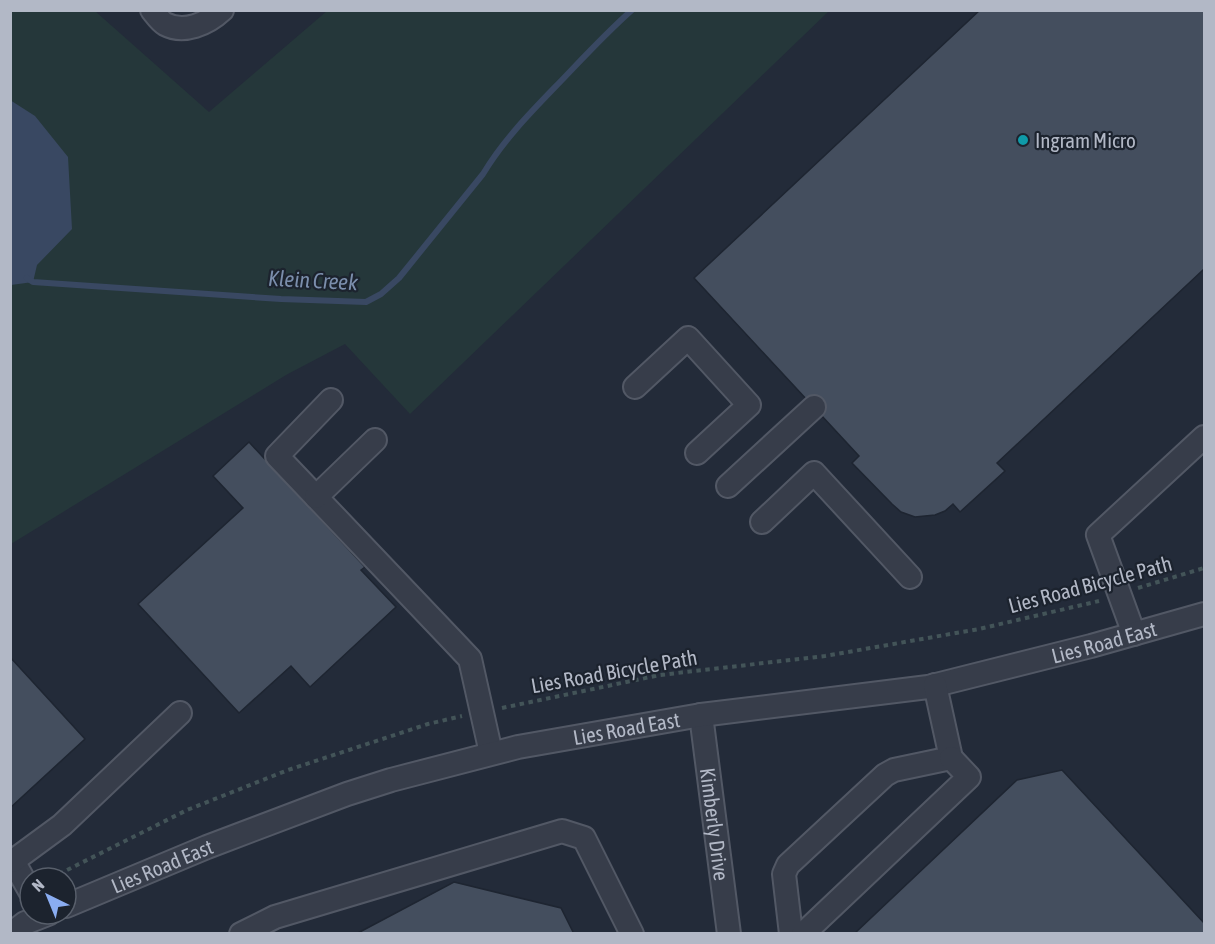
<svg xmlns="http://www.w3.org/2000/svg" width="1215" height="944" viewBox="0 0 1215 944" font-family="'Asap Condensed',sans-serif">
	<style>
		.green { fill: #25373a }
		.water { fill: #394862 }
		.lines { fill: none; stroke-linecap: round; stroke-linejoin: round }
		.stream { stroke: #394862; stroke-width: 6 }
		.building { fill: #444e5e; stroke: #1e2531; stroke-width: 1.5 }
		.minor-casing { stroke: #525865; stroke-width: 26 }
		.path { stroke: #435458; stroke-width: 4; stroke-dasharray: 4.5 4.5; stroke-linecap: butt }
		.minor { stroke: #373d4a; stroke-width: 22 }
		.culture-dot { fill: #0f9aa8; stroke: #1c232e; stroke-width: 2 }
		.labels { text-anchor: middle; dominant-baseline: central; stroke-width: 4.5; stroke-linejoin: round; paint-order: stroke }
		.poi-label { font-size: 21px; fill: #b2b8c6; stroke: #1c232e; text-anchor: start }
		.street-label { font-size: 21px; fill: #b2b8c6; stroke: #1c232e }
		.water-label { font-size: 22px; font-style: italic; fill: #7b8eac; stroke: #1c232e }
	</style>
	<rect width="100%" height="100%" fill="#232b39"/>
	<path class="green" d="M11 11H95L209 112 327 11H829L410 414 345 344 286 375 11 544Z"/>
	<path class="water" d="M10 100 35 116 68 157 72 229 37 265 33 282 11 285Z"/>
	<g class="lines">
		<path class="stream" d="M27 278 33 282 281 299 366 302 381 294 399 278 483 174C504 139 532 111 560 82 583 58 606 33 632 10"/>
	</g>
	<path class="building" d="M980 10H1204V269L997 463 1005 471 960 512 953 504 945 511 935 515 915 517 901 512 892 504 852 463 859 456 694 278Z
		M249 442 365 567 361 570 396 607 310 687 291 666 239 713 138 604 243 508 213 476Z
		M10 657 85 739 10 808Z
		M1062 770 1204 923V934H854L1017 780Z
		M454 882 561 908 574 934H356Z"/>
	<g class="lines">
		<g class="minor-casing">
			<g id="minor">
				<path d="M152 10C156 15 161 22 165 24 184 34 207 24 222 10"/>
				<path d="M635 387 688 338 749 405 697 453"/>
				<path d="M331 400 277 456 452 640 470 659 491 753"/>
				<path d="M728 486 814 407"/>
				<path d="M316 497 375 440"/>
				<path d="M762 522 814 473 910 577"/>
				<path d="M1134 634 1098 535 1204 437"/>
				<path id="s1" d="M701 715 729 934"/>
				<path d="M10 861H13L30 891"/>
				<path d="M13 861 62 825 180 713"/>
				<path id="s2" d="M66 906 207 847 347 794 391 780 518 747 701 715 928 687 1091 646 1204 614"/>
				<path d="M11 934 25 923 48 914"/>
				<path d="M241 934 275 917 562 831 584 838 632 934"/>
				<path d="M791 934 784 874 788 865 885 775 894 770 951 758 935 685"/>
				<path d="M803 934 969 777 951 758"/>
			</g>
		</g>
		<path class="path" d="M1138 588 1204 568
			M502 708 660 675 825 656 979 629 1099 601
			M51 878 187 810 288 770 428 724 462 716"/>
		<use href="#minor" class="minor"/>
	</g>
	<circle class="culture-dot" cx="1023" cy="140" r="6"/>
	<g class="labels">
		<g class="poi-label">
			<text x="1035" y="140">Ingram Micro</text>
		</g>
		<g class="street-label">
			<text transform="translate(1090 584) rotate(-15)">Lies Road Bicycle Path</text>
			<text stroke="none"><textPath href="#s2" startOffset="1076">Lies Road East</textPath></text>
			<text transform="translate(614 671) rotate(-10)">Lies Road Bicycle Path</text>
			<text stroke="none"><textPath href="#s2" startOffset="590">Lies Road East</textPath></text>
			<text stroke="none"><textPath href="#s1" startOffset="110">Kimberly Drive</textPath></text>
			<text stroke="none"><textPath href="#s2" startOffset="104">Lies Road East</textPath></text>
		</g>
		<g class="water-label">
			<text transform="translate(313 280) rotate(3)">Klein Creek</text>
		</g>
	</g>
	<rect width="1215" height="944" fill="none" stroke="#b2b8c6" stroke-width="24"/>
	<g transform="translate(48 896) rotate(317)"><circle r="28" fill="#1c232e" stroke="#585f6b" stroke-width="1.5"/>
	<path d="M0-4.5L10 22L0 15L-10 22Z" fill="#8aadf2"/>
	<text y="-9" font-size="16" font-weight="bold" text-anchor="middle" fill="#b2b8c6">N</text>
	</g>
</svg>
